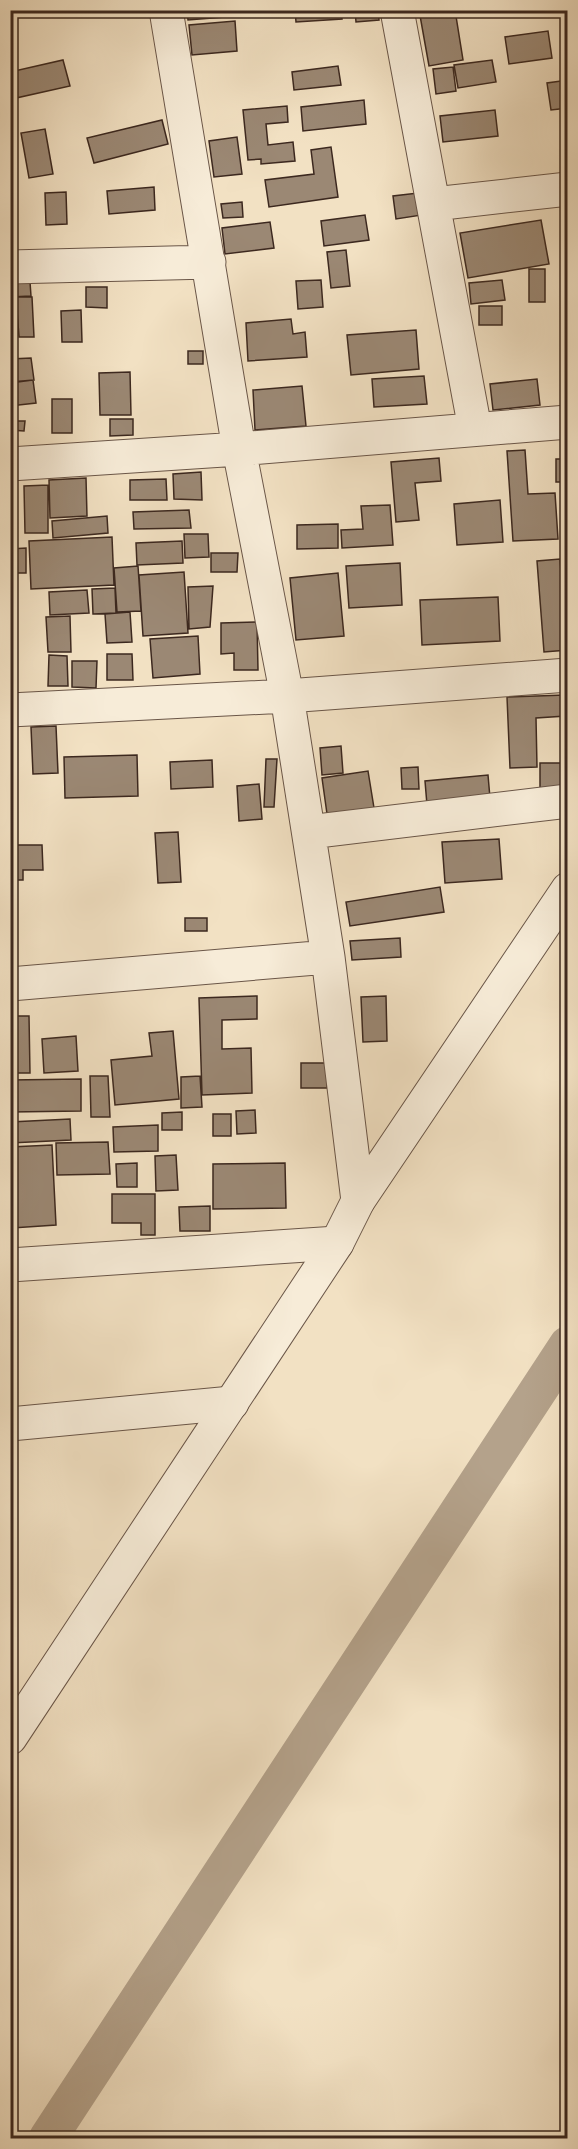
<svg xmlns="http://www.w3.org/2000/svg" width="578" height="2149" viewBox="0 0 578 2149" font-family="'Old Standard TT',serif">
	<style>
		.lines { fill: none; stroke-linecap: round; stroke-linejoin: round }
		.canal { stroke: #b4a28b; stroke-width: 38 }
		.building { fill: #9b8874; stroke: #3c281f; stroke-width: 1.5 }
		.minor-casing { stroke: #6a5648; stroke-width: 35 }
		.tertiary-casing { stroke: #6a5648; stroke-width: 35 }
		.minor { stroke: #f7ecd8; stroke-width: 33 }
		.tertiary { stroke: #f7ecd8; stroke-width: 33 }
	</style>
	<rect width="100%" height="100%" fill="#f2e1c3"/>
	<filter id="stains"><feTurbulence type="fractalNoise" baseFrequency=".00333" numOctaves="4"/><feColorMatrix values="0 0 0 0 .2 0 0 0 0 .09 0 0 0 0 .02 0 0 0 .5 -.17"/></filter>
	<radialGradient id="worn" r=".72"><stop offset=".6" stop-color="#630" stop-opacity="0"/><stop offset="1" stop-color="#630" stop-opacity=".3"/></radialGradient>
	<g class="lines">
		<path class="canal" d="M48 2138 568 1345"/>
	</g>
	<path class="building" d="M187 10H236L237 16 188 20Z
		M295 10H341L342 19 296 22Z
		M355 10H378L379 20 356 22Z
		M419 10H455L463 60 429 66Z
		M235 21 237 51 192 55 189 25Z
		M548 31 552 58 509 64 505 37Z
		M63 60 70 86 16 98 10 72Z
		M492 60 496 82 458 88 454 65Z
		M338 66 341 85 294 90 292 72Z
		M453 67 456 91 436 94 433 69Z
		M568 80V108L551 110 547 83Z
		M364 100 366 124 303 131 301 107Z
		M287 106 288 122 266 124 268 145 293 142 295 161 261 164V159L248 160 243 110Z
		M495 110 498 136 443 142 440 116Z
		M162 120 168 144 94 163 87 138Z
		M45 129 53 174 29 178 21 133Z
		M237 137 242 174 214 177 209 141Z
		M331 147 338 197 269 207 265 180 314 174 311 150Z
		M154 187 155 210 109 214 107 191Z
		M66 192 67 224 46 225 45 193Z
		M418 193 422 215 396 219 393 196Z
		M242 202 243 217 223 218 221 204Z
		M365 215 369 240 324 246 321 221Z
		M541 220 549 264 468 278 460 233Z
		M270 222 274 248 225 254 222 228Z
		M346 250 350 286 331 288 327 252Z
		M529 269H545V302H529Z
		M321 280 323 307 298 309 296 281Z
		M502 280 505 300 471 304 469 283Z
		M10 282H30L31 296 10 297Z
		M86 287H107V308L86 307Z
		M16 297H32L34 337H19Z
		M10 298H16L17 322 10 323Z
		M479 306H502V325H479Z
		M81 310 82 342H62L61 311Z
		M291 319 293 334 305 332 307 357 248 361 246 323Z
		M10 327H15L17 351 10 352Z
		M416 330 419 369 351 375 347 335Z
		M188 351H203V364H188Z
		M31 358 34 380 10 382V359Z
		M130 372 131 415H100L99 373Z
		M424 376 427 404 374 407 372 379Z
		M537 379 540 405 493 410 490 384Z
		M33 380 36 403 10 406V383Z
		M302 386 306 426 255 430 253 390Z
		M52 399H72V433H52Z
		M110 419H133V435L110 436Z
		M10 421H25L24 431 10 430Z
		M525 450 528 494 555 493 558 539 513 541 507 451Z
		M439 458 441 481 415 483 419 520 396 522 391 462Z
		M556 459H568V482H556Z
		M201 472 202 500 174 499 173 474Z
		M86 478 87 516 50 518 49 480Z
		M166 479 167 500H130V480Z
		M48 485V533H25L24 486Z
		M500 500 503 542 457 545 454 504Z
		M390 505 393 545 342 548 341 530 363 529 361 506Z
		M189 510 191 528 134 529 133 512Z
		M107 516 108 533 53 538 52 521Z
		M338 524V548L297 549V525Z
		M184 534H208L209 557 185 558Z
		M112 537 114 585 31 589 29 541Z
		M182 541 183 563 137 565 136 543Z
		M26 548V573H10V549Z
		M211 553H238L237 572H211Z
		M566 553H568V604Z
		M560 559 565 618H568V650L544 652 537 561Z
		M400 563 402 605 349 608 346 566Z
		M138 566 141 611 117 612 114 568Z
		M184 572 188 633 143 636 139 575Z
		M338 573 344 636 296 640 290 578Z
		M213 586 210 627 189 629 188 587Z
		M115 588 116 613 93 614 92 589Z
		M87 590 89 613 50 615 49 592Z
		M498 597 500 641 422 645 420 600Z
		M130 612 132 642 107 643 105 614Z
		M70 616 71 652H48L46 617Z
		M257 622 258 670H234V653L221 654V623Z
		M198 636 200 674 153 678 150 639Z
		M107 654H132L133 680H107Z
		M49 655 67 656 68 686H48Z
		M72 661H97L96 688 72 687Z
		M565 695 566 716 536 718 537 767 510 768 507 697Z
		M56 726 58 773 33 774 31 727Z
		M341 746 343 773 322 775 320 748Z
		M137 755 138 796 65 798 64 757Z
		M266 759H277L274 807H264Z
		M212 760 213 787 171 789 170 762Z
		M540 763H565V791H540Z
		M418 767 419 789H402L401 768Z
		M368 771 375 814 328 821 322 778Z
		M488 775 490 798 427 805 425 781Z
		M259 784 262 819 239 821 237 786Z
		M178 832 181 882 158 883 155 833Z
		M499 839 502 879 445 883 442 842Z
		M16 845H42L43 870H23V880H10V855H16Z
		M440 887 444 912 350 926 346 902Z
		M10 908H16L17 949H10Z
		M185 918H207V931H185Z
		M400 938 401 957 352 960 350 941Z
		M257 996V1019L222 1020V1049L251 1048 252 1093 202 1095 199 998Z
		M386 996 387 1041 363 1042 361 997Z
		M10 1016H29L30 1073H10Z
		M173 1031 179 1099 115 1105 111 1060 152 1056 149 1033Z
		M76 1036 78 1071 44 1073 42 1039Z
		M301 1063H327V1088H301Z
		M90 1076H108L110 1117H91Z
		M200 1076 202 1107 181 1108V1077Z
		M81 1079V1111L10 1112V1080Z
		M255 1110 256 1133 237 1134 236 1111Z
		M182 1112V1130H162V1113Z
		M213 1114H231V1136H213Z
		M70 1119 71 1140 10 1143V1122Z
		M158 1125V1151L114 1152 113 1127Z
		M108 1142 110 1174 57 1175 56 1143Z
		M52 1145 56 1225 12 1228 10 1147Z
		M176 1155 178 1190 156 1191 155 1156Z
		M137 1163V1187H117L116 1164Z
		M285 1163 286 1208 213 1209V1164Z
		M112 1194H155V1235H141V1223H112Z
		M210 1206V1231H180L179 1207Z"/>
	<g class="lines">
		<g class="minor-casing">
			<path id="minor" d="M166 10 239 449 287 696 328 957 358 1201
				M397 10 475 429
				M434 204 568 189
				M10 267 209 262
				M10 464 239 449 568 422
				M10 710 287 696 568 675
				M309 832 568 801
				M10 984 328 957
				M10 1265 337 1243
				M10 1424 232 1403"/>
		</g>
		<g class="tertiary-casing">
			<path id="tertiary" d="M10 1738 337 1243 358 1201 568 889"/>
		</g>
		<use href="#minor" class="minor"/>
		<use href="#tertiary" class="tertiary"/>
	</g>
	<rect width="578" height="2149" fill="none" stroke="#f2e1c3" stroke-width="36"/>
	<rect x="12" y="12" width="554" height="2125" fill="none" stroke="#3c281f" stroke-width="3"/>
	<rect x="18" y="18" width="542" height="2113" fill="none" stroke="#3c281f" stroke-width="1.5"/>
	<rect width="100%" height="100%" filter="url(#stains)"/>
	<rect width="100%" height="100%" fill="url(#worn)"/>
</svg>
